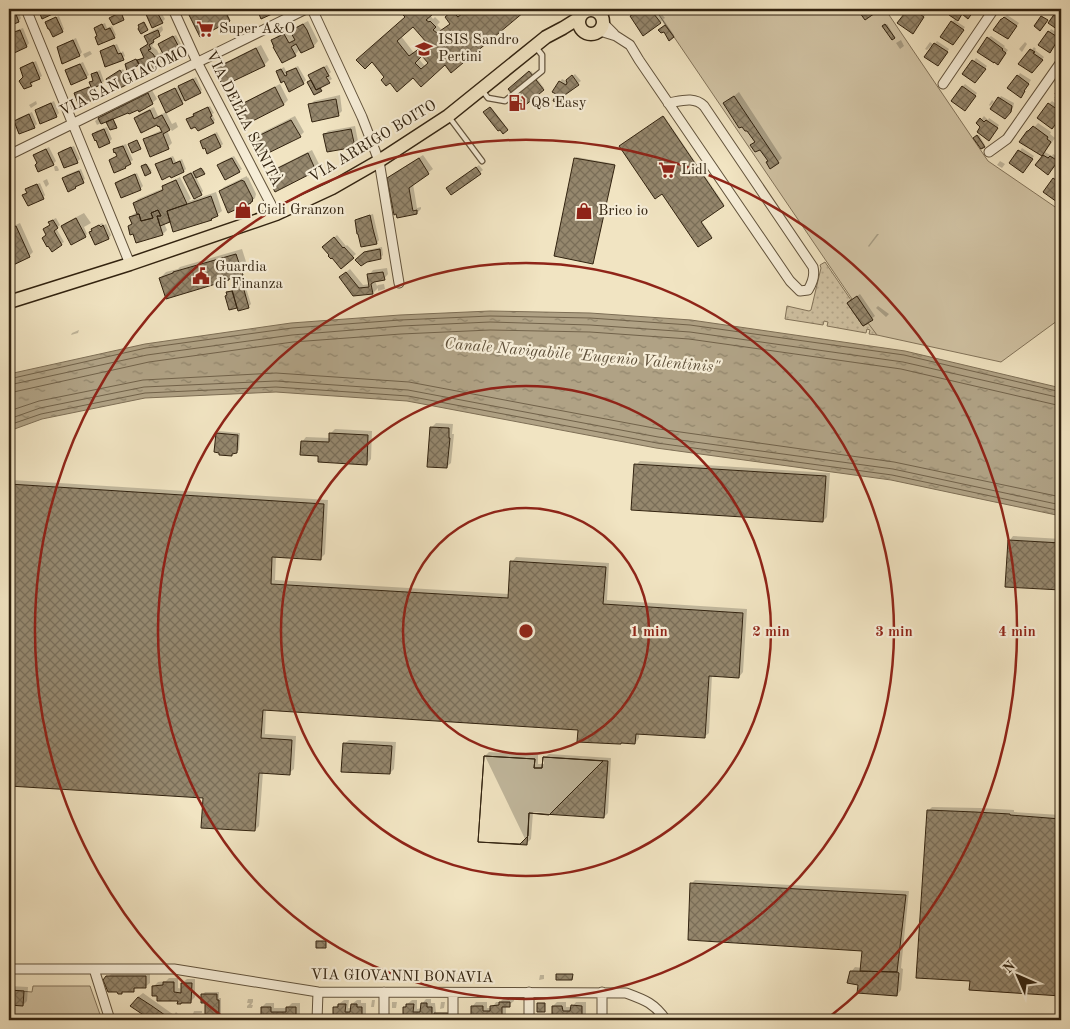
<svg xmlns="http://www.w3.org/2000/svg" width="1070" height="1029" viewBox="0 0 1070 1029" font-family="'Old Standard TT',serif">
	<style>
		.grass { fill: url(#grass-dots); stroke: #82735a }
		.garden { fill: #d1c3a4; stroke: #82735a }
		.water { fill: url(#water-ripples); stroke: #7e6f56 }
		.shadow { fill: #0003; fill-rule: evenodd }
		.lines { fill: none; stroke-linecap: round; stroke-linejoin: round }
		.shore { stroke: #71624a; stroke-width: 1 }
		.building { fill: url(#building-cross-hatch); stroke: #322310; fill-rule: evenodd }
		.service-casing { stroke: #62533c; stroke-width: 7 }
		.minor-casing { stroke: #62533c; stroke-width: 11 }
		.primary-casing { stroke: #322310; stroke-width: 15 }
		.service { stroke: #f6edd7; stroke-width: 4.5 }
		.minor { stroke: #f6edd7; stroke-width: 9 }
		.primary { stroke: #f1e4c2; stroke-width: 12 }
		.ring { fill: none; stroke: #8f2418; stroke-width: 2.5 }
		.labels { text-anchor: middle; dominant-baseline: central; stroke-width: 4.5; stroke-linejoin: round; paint-order: stroke }
		.poi-label { font-size: 15px; fill: #322310; stroke: #f6edd7; text-anchor: start }
		.street-label { font-size: 15px; fill: #322310; stroke: #f6edd7 }
		.water-label { font-size: 16px; font-style: italic; fill: #5e4f39; stroke: #f6edd7 }
		.centre { fill: #8f2418; stroke: #f6edd7; stroke-width: 2.5 }
		.ring-label { font-size: 15px; text-anchor: middle; font-weight: bold; fill: #8f2418; stroke: #f6edd7; stroke-width: 4.5; stroke-linejoin: round; paint-order: stroke }
	</style>
	<defs>
		<pattern id="grass-dots" width="8" height="8" patternUnits="userSpaceOnUse" patternTransform="scale(1.25)"><rect width="8" height="8" fill="#d1c3a4"/><path d="M2 2h.1M6 6h.1" fill="none" stroke="#b4a78c" stroke-width="1.8" stroke-linecap="round"/></pattern>
		<pattern id="water-ripples" width="26" height="14" patternUnits="userSpaceOnUse" patternTransform="scale(1.25)"><rect width="26" height="14" fill="#b0a285"/><path d="M2 4q2-2 4 0t4 0M15 11q2-2 4 0t4 0" fill="none" stroke="#90846b"/></pattern>
		<pattern id="building-cross-hatch" width="8" height="8" patternUnits="userSpaceOnUse" patternTransform="scale(1.25)"><rect width="8" height="8" fill="#95876d"/><path d="M0 0l8 8M0 8l8-8" fill="none" stroke="#7a6e58"/></pattern>
	</defs>
	<rect width="100%" height="100%" fill="#f1e4c2"/>
	<filter id="stains"><feTurbulence type="fractalNoise" baseFrequency=".004" numOctaves="4"/><feColorMatrix values="0 0 0 0 .2 0 0 0 0 .09 0 0 0 0 .02 0 0 0 .5 -.17"/></filter>
	<radialGradient id="worn" r=".72"><stop offset=".6" stop-color="#630" stop-opacity="0"/><stop offset="1" stop-color="#630" stop-opacity=".3"/></radialGradient>
	<path class="grass" d="M825 262 851 300 847 303 863 326 869 323 877 335 869 334 870 330 867 329 866 333 827 326 828 322 824 321 823 325 785 319 787 306 809 311 811 310 821 268 820 265Z"/>
	<path class="garden" d="M655 9H885L988 161 1061 211V318L1001 362 877 335 868 323 863 326 847 303 852 299Z
		M33 986H90L102 1020H9V990L32 992Z"/>
	<path class="water" d="M490 311 590 313 691 320 905 351 1061 388V516L891 480 656 448 407 401 276 392 145 398 42 419 9 431V374L145 344 291 323 400 315Z"/>
	<path class="shadow" d="M9 9H17L21 18 19 21 9 25Z
		M73 9H84L75 13Z
		M99 9H111L102 14Z
		M152 9H163L161 12 165 19 162 22 146 13Z
		M188 9H225L230 19 200 35Z
		M399 9H437L430 15 433 19 435 17 440 22 437 25 442 30 451 23V13L456 9H458L463 14 469 9H526L451 71 445 63 413 76 385 77 372 60 407 17ZM413 25 428 42 414 53 401 36ZM422 54 430 62 425 66 418 58Z
		M641 9H657L665 18 663 19 674 35 670 39 665 26 662 21 644 34 632 16Z
		M909 9H919L926 14 915 30 899 23Z
		M954 9H975L971 15 963 13 956 21 965 27 955 41 952 22 956 18 951 14Z
		M1017 9H1029L1024 14Z
		M1007 15 1019 23 1010 35 1002 19Z
		M59 16 64 29 62 31 46 22 49 20Z
		M308 21 318 41 314 46 302 52 300 49 295 55 273 40 277 36 289 30 290 33 296 27Z
		M105 23 107 28 112 26 116 35 114 37 98 36 95 28 98 26Z
		M887 24 895 37 892 39 884 26Z
		M162 26 163 30 153 41 154 43 152 46 157 50 159 54 161 52 165 60 160 64 140 62 138 64H127L137 59 138 61 144 56 141 49 149 43 146 36 150 32Z
		M23 28 29 43 27 46 12 52 9 44V33Z
		M1051 29 1061 35 1052 49 1049 32Z
		M176 35 182 46 173 51 174 52 172 55 166 58 160 44 162 41Z
		M991 36 1005 46 1004 47 1008 50 1001 60 988 38Z
		M76 38 82 52 80 55 63 62 58 47 61 45Z
		M901 40 904 46 900 49 896 43Z
		M937 41 949 49 940 62 932 47 931 46 927 50 925 49 930 42 934 45Z
		M1025 42 1027 44 1022 52 1019 49Z
		M117 44 121 53 123 51 125 56 123 58 101 51 104 49Z
		M261 45 269 60 264 65 224 84 216 69 220 65Z
		M1034 47 1036 49 1035 50 1044 57 1035 69 1020 64Z
		M90 51 92 54 85 58 83 54Z
		M976 58 987 66 978 79 964 74Z
		M36 61 42 76 39 78 33 81V83L31 85 25 78 21 68 24 66Z
		M83 62 89 75 86 77 67 70 69 68Z
		M327 65 331 72 329 74 332 79 320 86 322 89 314 93 313 80 310 75 313 72Z
		M298 66 306 80 303 83 284 80 277 71 284 67 287 73 290 70Z
		M12 67 14 72 9 75V68Z
		M123 69 129 80 127 83 107 79Z
		M100 70 104 81 102 83 93 87 97 96 94 98 75 93 78 91 92 85 91 82 94 79 92 75 95 72Z
		M531 71 544 88 523 105 510 89Z
		M1020 73 1031 80 1021 96 1009 88Z
		M575 74 581 81 563 94 559 102 560 82 562 79 566 81Z
		M196 77 202 90 200 92 184 100 182 103 162 94 178 87V88L182 84Z
		M280 84 288 100 284 104 243 124 236 108 240 104Z
		M965 84 977 93 968 107 962 87Z
		M1061 86V101L1058 103 1054 100 1058 94 1057 93Z
		M152 90 157 99 152 103 113 118 117 126 116 127 111 129 107 120 97 125 95 121 104 114Z
		M13 91 15 94 11 97 9 93Z
		M739 92 782 158 778 162 769 161 747 129 724 104Z
		M340 95 342 111 338 115 310 105 314 101Z
		M1001 96 1014 103 1013 108 1008 115 994 102 990 106 989 105 992 100 995 103Z
		M36 101 37 104 31 108 29 105Z
		M54 101 59 113 56 116 41 122 36 110 39 108Z
		M1052 101 1061 108V116L1055 125 1049 104Z
		M210 106 214 113 212 114 215 120 213 122 188 119 197 112Z
		M154 107 158 116 166 112 172 124 176 122 178 127 172 131 170 128 167 130 172 143 168 147 145 140 149 136 162 130 158 124 135 118 139 114Z
		M491 107 508 129 503 132 485 112Z
		M32 112 37 124 34 127 15 121 18 118Z
		M295 116 304 132 300 136 251 140 255 136Z
		M664 116 724 204 701 220 712 236 698 245 662 192 621 146Z
		M984 116 988 120 989 118 999 125 991 137 978 123Z
		M1038 123 1051 132 1050 134 1055 138 1045 152 1052 156 1053 154 1060 158 1050 170 1044 156 1021 142Z
		M355 126 358 141 354 146 324 135 328 131Z
		M107 127 112 139 109 142 94 134 96 131Z
		M9 129 12 135 9 138Z
		M217 132 223 144 221 146 208 152 201 142 204 139Z
		M979 135 985 145 981 148 975 138Z
		M126 144 133 160 127 164 125 167 114 171 118 156 114 150 117 147Z
		M74 146 80 159 77 162 60 153 62 150Z
		M49 147 56 161 53 164 38 163 35 155 37 153Z
		M1022 148 1034 156 1025 169 1011 163Z
		M312 150 320 166 316 170 276 190 268 174 272 170Z
		M423 155 433 169 413 184 417 208 421 207V209L417 213 398 216 388 178 393 174Z
		M173 156 176 162 182 159 186 169 184 171 171 177 156 165 159 162Z
		M234 156 242 169 239 171 219 165 221 162Z
		M576 157 615 164 593 262 555 256Z
		M1000 161 1005 164 1002 168 997 165Z
		M147 164 152 171 145 174 143 165Z
		M479 165 483 170 451 194 450 186Z
		M55 166H57L59 170 58 171H55L54 167Z
		M202 168 205 172 196 177 203 191 201 194 185 177 187 174 194 171V173Z
		M81 169 85 179 75 187 64 178 66 175Z
		M137 173 143 186 140 189 116 183 119 180Z
		M247 176V178L248 177 256 194 255 198 250 202 220 191 224 187Z
		M1056 176 1061 180V196L1060 198 1054 179Z
		M180 177 191 199 189 200 190 201 216 192 222 211 211 219 174 230 171 221 164 223 167 230 163 234 137 242 134 233 129 226 132 223 130 217 135 213 138 212 134 203 138 199 164 188 163 187 168 183Z
		M47 179 49 184 46 187 43 181Z
		M40 183 45 195 43 198 24 195 28 192 26 189 29 187Z
		M9 193 12 201 11 203 14 210 9 214Z
		M84 213 91 223 84 227 87 234 85 236 62 226 65 223Z
		M373 214 379 240 377 243 362 246 356 221 359 218Z
		M56 218 60 225 56 228 64 242 61 244 47 234 45 229 51 224 50 222 52 220Z
		M20 223 33 252 29 256 9 265V228Z
		M102 223 104 225 106 224 111 235 109 238 95 244 91 232 95 227Z
		M877 234H879L869 247 868 246Z
		M337 235 346 246 347 245 356 254 341 267 324 247Z
		M382 247 383 255 380 258 359 257 368 250Z
		M242 249 248 268 242 274 160 278 166 272 178 269 180 267Z
		M387 268 388 274 384 279 375 281 377 286 378 285 384 284 385 289 378 291V288L373 293 354 295 345 273 350 269 363 285 370 284 369 275 373 270Z
		M247 280 248 285 246 288 251 304 248 307 238 305 230 309 228 295V292L233 290 232 286 235 283Z
		M860 294 875 316 864 325 851 300Z
		M878 306 889 314 886 317 876 308Z
		M79 330 78 333 71 335 72 333Z
		M1060 352 1061 353V362L1055 356Z
		M436 423 453 424 452 434H454L451 463 446 467 432 427Z
		M335 429 372 431 371 459 367 464 320 455 302 442 306 437 330 438 331 433Z
		M219 431 240 433 239 450 236 452 217 434Z
		M640 461 830 473 827 517 823 521 636 465Z
		M12 480 328 500 325 554 321 558 276 556 275 580 509 594 512 562 516 557 609 563 607 600 747 609 743 672 739 677 712 675 709 733 704 737 639 733V738L635 743 580 729 266 709 265 734 296 736 294 769 289 773 263 772 259 826 255 830 204 797 9 785V483Z
		M1013 536 1061 539V589L1006 586 1009 541Z
		M349 740 396 742 394 769 390 773 344 744Z
		M489 752 538 755V764H544V758L549 754 611 758 608 813 604 817 533 812 531 839 527 843 485 756Z
		M932 807 980 808 1014 810V812L1061 815V995L971 989V980L928 811Z
		M695 880 909 891 901 968 903 969 901 990 897 995 859 984 851 972 855 967 862 968 863 950 691 884Z
		M112 973H150V983L145 987H137L133 991H123L122 993 105 980Z
		M540 975H544V979L539 980Z
		M169 978H178V988L182 989V983L187 979H195V997L191 1001 158 995 153 987 158 982 166 981Z
		M9 986 28 987 27 1001 23 1005 9 1004Z
		M205 992H219V998H221V1013L218 1016 207 1002 203 994Z
		M143 993 174 1015 176 1012 178 1014 177 1018 181 1020H144L147 1016 138 997Z
		M504 998H514V1001L509 1005 506 1006V1020H472V1007L476 1002H487V1008H492L496 1002H500Z
		M248 999H253V1002L251 1005H253L252 1008H247V1006L250 1003H247Z
		M426 999H431V1003H435L436 1013H448V1016L436 1018V1020H404V1007L412 1000H417V1009L422 1008V1004Z
		M344 1000H349L348 1008H352V1004L357 1000H361V1003H366V1020H334L335 1007Z
		M372 1000H375L374 1007H371Z
		M392 1002H397L396 1008H392Z
		M441 1002H445L444 1008 440 1009Z
		M557 1002H566V1007H572L576 1002H586V1020H553V1006Z
		M266 1003H274V1008H287L292 1003H300V1017L301 1016H308V1017L300 1018V1020H262V1007Z
		M194 1011H202V1013L193 1014Z
		M461 1015H467V1019L460 1020Z
		M630 1015H644V1018H650V1020H622Z
		M511 1017H516L515 1020H510Z"/>
	<g class="lines">
		<path class="shore" d="M9 379 146 348 292 328 400 320 490 316 590 318 690 325 904 355 1061 392
			M9 385 147 355 292 335 401 326 490 322 590 325 690 332 903 362 1061 398
			M9 393 149 362 293 342 401 334 490 330 590 332 689 339 901 369 1061 406
			M9 411 39 401 143 380 276 373 409 382 659 429 894 462 1061 497
			M9 419 40 408 144 387 276 381 408 390 658 437 893 469 1061 505
			M9 425 41 414 145 393 276 387 408 396 657 443 892 475 1061 511"/>
	</g>
	<path class="building" d="M9 9H14L19 22 9 26Z
		M38 9H58L59 11 42 19Z
		M153 9H160L162 13 158 14 163 23 152 28 145 12Z
		M186 9H224L230 21 200 37Z
		M257 9H283L261 19Z
		M397 9H439L426 20 429 22 430 21 436 27 433 30 437 33 450 24 445 17 452 11 458 17 468 9H521L524 12 451 73 445 65 421 87 413 78 397 92 390 83 386 86 381 80 384 77 372 62 365 69 356 60 405 17ZM413 27 427 43 409 56 397 41ZM422 56 428 63 421 69 415 63Z
		M643 9H650L661 23 643 36 630 16Z
		M857 9H881L865 20Z
		M908 9H913L924 17 913 34 897 23Z
		M953 9H975L968 19 962 14 958 21 949 15Z
		M1058 9 1061 11V32L1048 23Z
		M121 12 124 20 113 25 109 18Z
		M1041 16 1048 20 1040 31 1034 26Z
		M56 17 63 32 53 37 49 29H48L45 22Z
		M1004 17 1017 26 1008 39 993 30 1001 19H1002Z
		M951 21 964 30 953 45 940 37Z
		M144 22 148 30 141 34 138 29 139 27 138 25Z
		M102 24 105 30 110 28 115 38 98 45 95 37 97 36 94 28Z
		M303 24 307 30 314 47 301 53 296 44 291 47 296 56 282 63 273 47H274L271 40 284 34 289 43 295 40 290 31Z
		M885 24 895 38 892 40 882 26Z
		M665 25 674 37 669 41 664 32 661 33 658 30Z
		M20 30 27 47 12 54 9 47V34Z
		M158 30 160 36 153 40 154 42 149 45 151 49 148 50 153 54 155 57 156 56 161 65 144 74 137 60 144 58 140 49 148 44 144 36Z
		M1048 31 1059 38 1050 53 1038 45Z
		M173 36 180 49 171 54 172 56 166 60 158 44Z
		M987 37 1003 49 1002 50 1006 53 998 65 994 62V63L977 52Z
		M73 40 80 56 62 64 57 47Z
		M934 43 948 52 938 66 924 57Z
		M114 45 118 54 121 53 124 60 105 67 100 51Z
		M256 48 265 66 223 86 214 69Z
		M1030 49 1035 52 1033 53 1043 60 1032 73 1018 64Z
		M136 59 139 65 127 71 125 64Z
		M972 60 986 69 975 83 962 74Z
		M33 62 40 79 30 83 32 86 24 89 19 81 23 77 20 68Z
		M80 64 87 78 71 85 65 70Z
		M324 67 329 76 326 77 330 83 316 90 308 75Z
		M296 68 304 84 289 92 284 81 281 83 276 71 281 69 285 76 287 75 286 72Z
		M120 70 128 84 112 92 106 79Z
		M529 71 544 90 523 107 508 89Z
		M97 72 102 84 92 89 89 82 93 81 91 74Z
		M572 75 579 85 562 97 559 103 553 101 556 94 552 92 559 81 566 85 567 83 566 80Z
		M1017 75 1029 84 1024 91H1025L1021 98 1007 88Z
		M193 79 201 93 185 101 178 86Z
		M311 80 316 90 320 88 322 91 314 95 307 82Z
		M1061 83V102L1055 98 1057 95 1055 94Z
		M962 86 976 96 965 111 951 101Z
		M89 87 95 99 79 106 74 93Z
		M275 87 284 105 243 126 234 108Z
		M175 88 183 104 166 113 158 96Z
		M148 93 153 104 139 112 138 110 129 114 128 113 101 124 98 118Z
		M734 96 779 163 770 169 766 162 768 161 760 150 755 152 750 145 755 142 747 131H745L742 127 739 128 723 103Z
		M998 97 1012 106 1011 112 1005 119 990 109Z
		M336 99 339 116 312 122 308 104Z
		M51 103 57 117 40 124 35 110Z
		M1048 103 1061 112V117L1052 129 1037 118Z
		M208 107 212 116 210 117 214 123 198 131 195 127 191 129 186 119 194 116 193 114Z
		M490 107 508 130 503 134 500 130 498 131 483 112Z
		M150 110 154 119 162 115 170 130 163 134 169 149 150 157 143 139 162 132 159 126 158 127 157 125 141 133 134 118Z
		M29 114 35 128 19 134 14 121Z
		M663 116 724 206 701 222 712 238 698 247 662 194 655 199 619 146Z
		M980 118 984 122 986 120 998 128 989 141 977 132 980 127 976 123Z
		M113 119 117 128 110 130 106 122Z
		M291 120 301 137 258 158 250 140Z
		M1033 126 1048 137 1047 139 1051 142 1042 156 1019 142 1027 131H1028Z
		M104 129 110 143 99 148 96 140 95 141 92 134Z
		M351 129 355 147 327 152 323 134Z
		M215 134 221 147 207 154 205 148 203 149 200 141Z
		M977 135 985 147 981 149 973 138Z
		M137 140 141 149 132 153 128 144Z
		M123 146 131 164 125 167 126 168 114 173 109 160 117 156 115 152 114 153 113 149Z
		M71 147 78 163 64 168 58 153Z
		M46 149 54 165 38 172 35 165 37 163 33 155Z
		M1018 150 1033 159 1023 173 1009 163Z
		M308 153 316 171 275 192 266 174Z
		M1043 155 1048 158 1050 156 1058 161 1048 175 1035 165Z
		M171 158 173 164 180 161 184 172 171 178 170 176 162 180 155 164Z
		M232 158 240 172 225 180 217 165Z
		M419 158 429 174 409 188 412 206 413 211 417 210V214L397 218 396 214 394 215 387 178Z
		M574 158 615 165 593 264 554 256Z
		M146 164 151 173 145 176 141 166Z
		M476 167 481 174 451 195 446 188Z
		M201 168 205 174 196 178 193 172Z
		M79 171 84 183 75 187 76 188 68 192 62 178Z
		M191 173 202 195 194 199 183 177Z
		M135 174 141 190 121 198 115 183Z
		M1053 178 1061 184V197L1057 202 1043 192Z
		M176 180 187 204 167 211 170 222 160 226 157 216H161L158 210 151 213 153 218 141 221 139 214H137L133 203 163 190 162 186Z
		M242 180 243 181H244L253 199 252 200 253 201 251 202V203L228 213 219 191Z
		M37 184 44 199 28 206 22 195 27 193 25 189Z
		M211 196 218 216 211 219 212 220 173 232 167 211Z
		M158 210 161 216H157L163 235 136 243 133 234 130 235 128 226 132 224 129 217 139 214 141 221 153 218 151 213Z
		M370 215 373 229 377 244 361 247 358 234H357L355 220Z
		M76 218 86 237 71 245 61 226Z
		M53 220 58 228 54 231 62 245 52 252 48 246 47 247 42 238 46 235 43 229 50 225 48 222Z
		M99 225 101 227 103 225 109 239 95 245 89 232 92 231 91 229Z
		M16 226 30 257 9 267V229Z
		M334 237 343 248 344 247 354 258 341 269 332 258 331 259 328 256 329 255 322 247Z
		M380 249 381 259 367 262 361 266 355 260 364 252Z
		M236 254 243 275 229 279V280L166 299 159 278 173 273V272Z
		M346 272 359 288 369 287 367 274 383 272 385 280 374 282 371 284 373 294 353 296 339 277Z
		M244 281 246 289 244 290 249 308 238 311 231 286Z
		M232 291 237 308 229 310 225 296 227 295 226 292Z
		M857 296 873 320 863 326 847 303Z
		M430 427 449 428V438H450L447 468 427 467Z
		M216 433 238 435 237 453 232 454V456L219 455V453L214 452Z
		M329 433 368 435 367 465 318 462V456L300 455 301 441 329 442Z
		M634 464 826 476 823 522 631 510Z
		M9 484 324 504 321 560 272 557 271 584 508 598 510 561 606 567 603 604 743 613 739 678 709 676 705 738 636 734 635 744 621 743V744H619L577 742 578 730 263 710 261 738 292 740 290 775 259 773 255 831 201 828 203 798 9 786Z
		M1008 540 1061 543V590L1005 587Z
		M343 743 392 746 390 774 341 772Z
		M484 756 535 759 534 768H542L543 757 608 761 604 818 529 813 528 836 520 844 478 842Z
		M484 756 535 759 534 768H542L543 757 603 761 549 815 529 813 527 845 478 842Z
		M927 810 975 812 1010 814V815L1061 819V996L969 990 970 981 916 978Z
		M690 883 906 895 897 972 860 971 862 951 688 940Z
		M316 941H326V948H316Z
		M850 971 897 972 899 973 897 996 857 993 858 985 847 983Z
		M556 974H573L572 980H556Z
		M106 976H146V988H134V992H122V994H118L117 992H108L103 980Z
		M163 982H174V992L181 993V983H192L191 1003H181V1004H177L178 1001H157V996H152V986L163 985Z
		M9 990 24 991 23 1006 9 1005Z
		M201 994H217V1000H219V1017H205V1003H201Z
		M138 997 152 1006 172 1020H142L145 1016 130 1006Z
		M499 1002H510V1007H502V1020H471V1006H483V1011H490V1006L499 1005Z
		M421 1003H427V1007H432V1020H403V1007H406V1004H414L413 1012H420Z
		M537 1003H545V1012H537Z
		M338 1004H346L345 1012H350L351 1004H357V1007H362V1020H333V1007H338Z
		M571 1005 582 1006V1020H552V1006H562L563 1011H570Z
		M261 1007H271V1012H286V1007H296V1020H261Z
		M434 1013H448V1019H434Z"/>
	<g class="lines">
		<g class="service-casing">
			<path id="service" d="M482 90 488 98 505 101 542 71V55L535 46
				M449 117 482 161"/>
		</g>
		<g class="minor-casing">
			<path id="minor" d="M26 9 130 264
				M173 9 197 62 276 214
				M312 9 362 117 379 161 399 283
				M603 23 614 34
				M600 31 616 36 630 45 639 60 790 281 800 291 808 290C813 282 815 275 813 267L704 106C694 96 681 101 668 103
				M943 84 994 9
				M989 152 1007 139 1061 62
				M9 155 306 9
				M9 969H174L318 992 626 993C645 1000 654 1003 666 1020
				M94 969 110 1020
				M384 992V1020
				M317 1020 318 992
				M453 1020V993
				M529 1020V992
				M602 1020V992"/>
		</g>
		<g class="primary-casing">
			<path id="primary" d="M579 22a12 12 0 1 1 24 0a12 12 0 1 1-24 0Z
				M9 302 130 264 276 214 332 188 379 161 448 116 546 37 563 28 579 18"/>
		</g>
		<use href="#service" class="service"/>
		<use href="#minor" class="minor"/>
		<use href="#primary" class="primary"/>
	</g>
	<g class="ring">
		<circle cx="526" cy="631" r="123"/>
		<circle cx="526" cy="631" r="245"/>
		<circle cx="526" cy="631" r="368"/>
		<path d="M224 1018A491 491 0 1 1 828 1018"/>
	</g>
	<defs>
		<g id="supermarket-bare" transform="scale(1.35)"><path d="M-6-5.5h2.5l.6 2H6L4.5 2H-2.5L-4.4-4H-6ZM-1.5 3.2a1.3 1.3 0 1 0 .1 0ZM3 3.2a1.3 1.3 0 1 0 .1 0Z" fill="#8f2418" stroke="#f6edd7" stroke-width="2.5" paint-order="stroke"/></g>
		<g id="school-bare" transform="scale(1.35)"><path d="M0-5L7-2L0 1L-7-2ZM-4 1L0 2.5L4 1V4Q0 6-4 4Z" fill="#8f2418" stroke="#f6edd7" stroke-width="2.5" paint-order="stroke"/></g>
		<g id="fuel-bare" transform="scale(1.35)"><path d="M-5.5-6h7V0h2V4h1.3V-2.5L3-4.5l.8-.8L6-3V5H2.5V1h-1V6h-7ZM-4.2-4.7v3.2H.2V-4.7Z" fill="#8f2418" stroke="#f6edd7" stroke-width="2.5" paint-order="stroke"/></g>
		<g id="shop-bare" transform="scale(1.35)"><path d="M-5-2.5h2.3a2.7 3.5 0 0 1 5.4 0H5L5.5 6h-11ZM-1.5-2.5h3a1.5 2.3 0 0 0-3 0Z" fill="#8f2418" stroke="#f6edd7" stroke-width="2.5" paint-order="stroke"/></g>
		<g id="civic-bare" transform="scale(1.35)"><path d="M-.6-6.5H3V-4.5H.6V-3L4-1V1h2V6H-6V1h2V-1L-.6-3ZM-1.2 2.5V6h2.4V2.5Z" fill="#8f2418" stroke="#f6edd7" stroke-width="2.5" paint-order="stroke"/></g>
	</defs>
	<g fill-rule="evenodd">
		<use href="#supermarket-bare" x="205" y="29"/>
		<use href="#school-bare" x="424" y="49"/>
		<use href="#fuel-bare" x="517" y="103"/>
		<use href="#supermarket-bare" x="667" y="170"/>
		<use href="#shop-bare" x="243" y="210"/>
		<use href="#shop-bare" x="584" y="211"/>
		<use href="#civic-bare" x="201" y="276"/>
	</g>
	<g class="labels">
		<g class="poi-label">
			<text x="219" y="29">Super A&amp;O</text>
			<text x="438" y="40">ISIS Sandro<tspan x="438" dy="17">Pertini</tspan></text>
			<text x="531" y="103">Q8 Easy</text>
			<text x="681" y="170">Lidl</text>
			<text x="257" y="210">Cicli Granzon</text>
			<text x="598" y="211">Brico io</text>
			<text x="215" y="267">Guardia<tspan x="215" dy="17">di Finanza</tspan></text>
		</g>
		<g class="street-label">
			<text transform="translate(124 82) rotate(-26)">VIA SAN GIACOMO</text>
			<text transform="translate(243 119) rotate(63)">VIA DELLA SANITÀ</text>
			<text transform="translate(373 142) rotate(-31)">VIA ARRIGO BOITO</text>
			<text transform="translate(402 977) rotate(1)">VIA GIOVANNI BONAVIA</text>
		</g>
		<g class="water-label">
			<text transform="translate(582 356) rotate(5)">Canale Navigabile "Eugenio Valentinis"</text>
		</g>
	</g>
	<circle cx="526" cy="631" r="8" class="centre"/>
	<g class="ring-label">
		<text x="649" y="636">1 min</text>
		<text x="771" y="636">2 min</text>
		<text x="894" y="636">3 min</text>
		<text x="1017" y="636">4 min</text>
	</g>
	<rect width="1070" height="1029" fill="none" stroke="#f1e4c2" stroke-width="30"/>
	<rect x="10" y="10" width="1050" height="1009" fill="none" stroke="#322310" stroke-width="2.5"/>
	<rect x="15" y="15" width="1040" height="999" fill="none" stroke="#322310"/>
	<g transform="translate(1018 976) rotate(315)" stroke="#f6edd7" stroke-width="4" paint-order="stroke">
	<path d="M0-4L9 19L0 12L-9 19Z" fill="#322310"/>
	<text y="-8" font-size="14" font-weight="bold" text-anchor="middle" fill="#322310">N</text>
	</g>
	<rect width="100%" height="100%" filter="url(#stains)"/>
	<rect width="100%" height="100%" fill="url(#worn)"/>
</svg>
